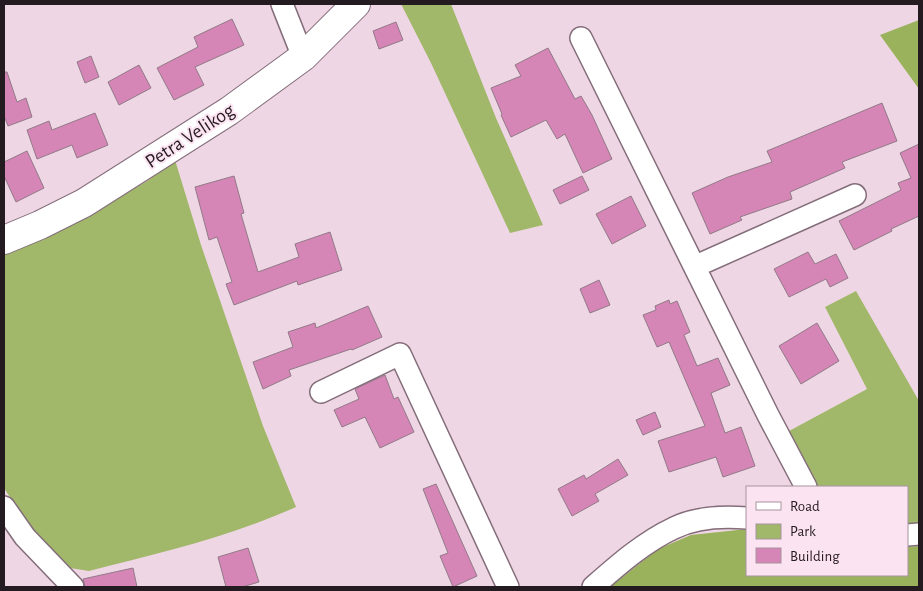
<svg xmlns="http://www.w3.org/2000/svg" width="923" height="591" viewBox="0 0 923 591" font-family="'Alegreya Sans',sans-serif">
	<style>
		.green { fill: #a1b86a }
		.forest { fill: #9ab25b }
		.building { fill: #d685b7; stroke: #917a87 }
		.lines { fill: none; stroke-linecap: round; stroke-linejoin: round }
		.street-casing { stroke: #846d7a; stroke-width: 24 }
		.secondary-casing { stroke: #846d7a; stroke-width: 30 }
		.street { stroke: #fff; stroke-width: 21 }
		.secondary { stroke: #fff; stroke-width: 28 }
		.labels { text-anchor: middle; dominant-baseline: central; stroke-width: 4; stroke-linejoin: round; paint-order: stroke }
		.street-label { font-size: 20px; fill: #241b20; stroke: #fce3f1 }
	</style>
	<rect width="100%" height="100%" fill="#efd6e4"/>
	<path class="green" d="M401 4H451L496 118 543 225 510 233 431 63Z
		M175 160 201 245 263 426 296 507C229 537 160 553 89 571L70 568 27 524 4 488V254L110 203 147 181Z
		M856 291 919 401V527L907 529V487H817L789 431 867 389 825 307Z"/>
	<path class="forest" d="M919 20V89L880 35Z
		M747 529V575H907V547L919 546V587H610L658 549 691 535Z"/>
	<path class="building" d="M232 19 244 45 195 67 204 85 174 100 157 68 198 47 194 37Z
		M396 22 403 40 379 49 373 31Z
		M548 48 575 99 581 96 592 115 612 159 583 173 565 134 557 139 546 120 511 137 501 115 502 114 491 88 521 76 515 65Z
		M91 56 99 77 85 83 77 62Z
		M139 65 151 88 119 105 108 82Z
		M4 72H7L17 102 26 98 32 117 8 126 4 116Z
		M882 103 897 141 842 162 845 168 790 192 792 199 740 217 742 220 710 234 692 193 728 177 772 162 767 151Z
		M95 113 108 145 77 158 72 145 37 159 27 130 49 121 52 130Z
		M919 144V216L891 229 892 231 854 250 839 221 901 190 898 183 911 178 900 153Z
		M27 151 44 188 16 202 4 176V162Z
		M234 176 244 213 241 214 258 272 299 257 295 244 330 232 342 270 298 285 297 281 234 305 226 284 232 282 217 237 209 240 195 187Z
		M582 176 589 190 560 204 553 190Z
		M631 196 646 226 612 244 596 214Z
		M808 252 815 264 836 254 848 278 830 287 826 279 789 297 774 269Z
		M599 280 610 305 590 313 580 289Z
		M669 300 670 304 677 301 690 332 684 335 697 366 718 358 730 385 711 393 725 433 741 427 755 466 723 477 716 457 669 472 658 441 705 426 669 342 657 347 643 315 656 310 655 306Z
		M368 306 382 337 352 350 351 349 289 370 291 376 263 389 253 362 293 347 288 332 315 323 316 328Z
		M817 323 839 361 801 384 779 346Z
		M385 375 394 399 398 397 414 432 380 448 365 417 342 427 334 410 359 399 355 389Z
		M655 412 661 427 643 435 636 420Z
		M618 459 628 475 595 494 599 501 572 516 558 489 584 475 586 479Z
		M436 484 477 576 453 587 440 556 448 553 423 489Z
		M248 548 259 582 242 587H226L218 557Z
		M133 568 137 587H85L83 579Z"/>
	<g class="lines">
		<g class="street-casing">
			<path id="street" d="M282 4 303 57
				M581 38 768 415 806 487
				M696 266 855 195
				M321 392 400 354 508 587
				M4 507 25 537 73 587
				M907 535 919 534
				M593 587C618 565 644 542 674 528 696 517 723 516 747 518"/>
		</g>
		<g class="secondary-casing">
			<path id="secondary" d="M4 240 40 225 84 203 229 111 303 57 356 4"/>
		</g>
		<use href="#street" class="street"/>
		<use href="#secondary" class="secondary"/>
	</g>
	<g class="labels">
		<g class="street-label">
			<text transform="translate(190 136) rotate(-33)">Petra Velikog</text>
		</g>
	</g>
	<rect width="923" height="591" fill="none" stroke="#241b20" stroke-width="10"/>
	<rect x="746" y="486" width="162" height="90" fill="#fce3f1" stroke="#a6939d"/>
	<rect x="756" y="502" width="25" height="8" fill="#ffffff" stroke="#a6939d"/>
	<text x="790" y="511" font-size="15" fill="#241b20">Road</text>
	<rect x="756" y="524" width="25" height="15" fill="#a1b86a" stroke="#a6939d"/>
	<text x="790" y="536" font-size="15" fill="#241b20">Park</text>
	<rect x="756" y="548" width="25" height="15" fill="#d685b7" stroke="#a6939d"/>
	<text x="790" y="561" font-size="15" fill="#241b20">Building</text>
</svg>
